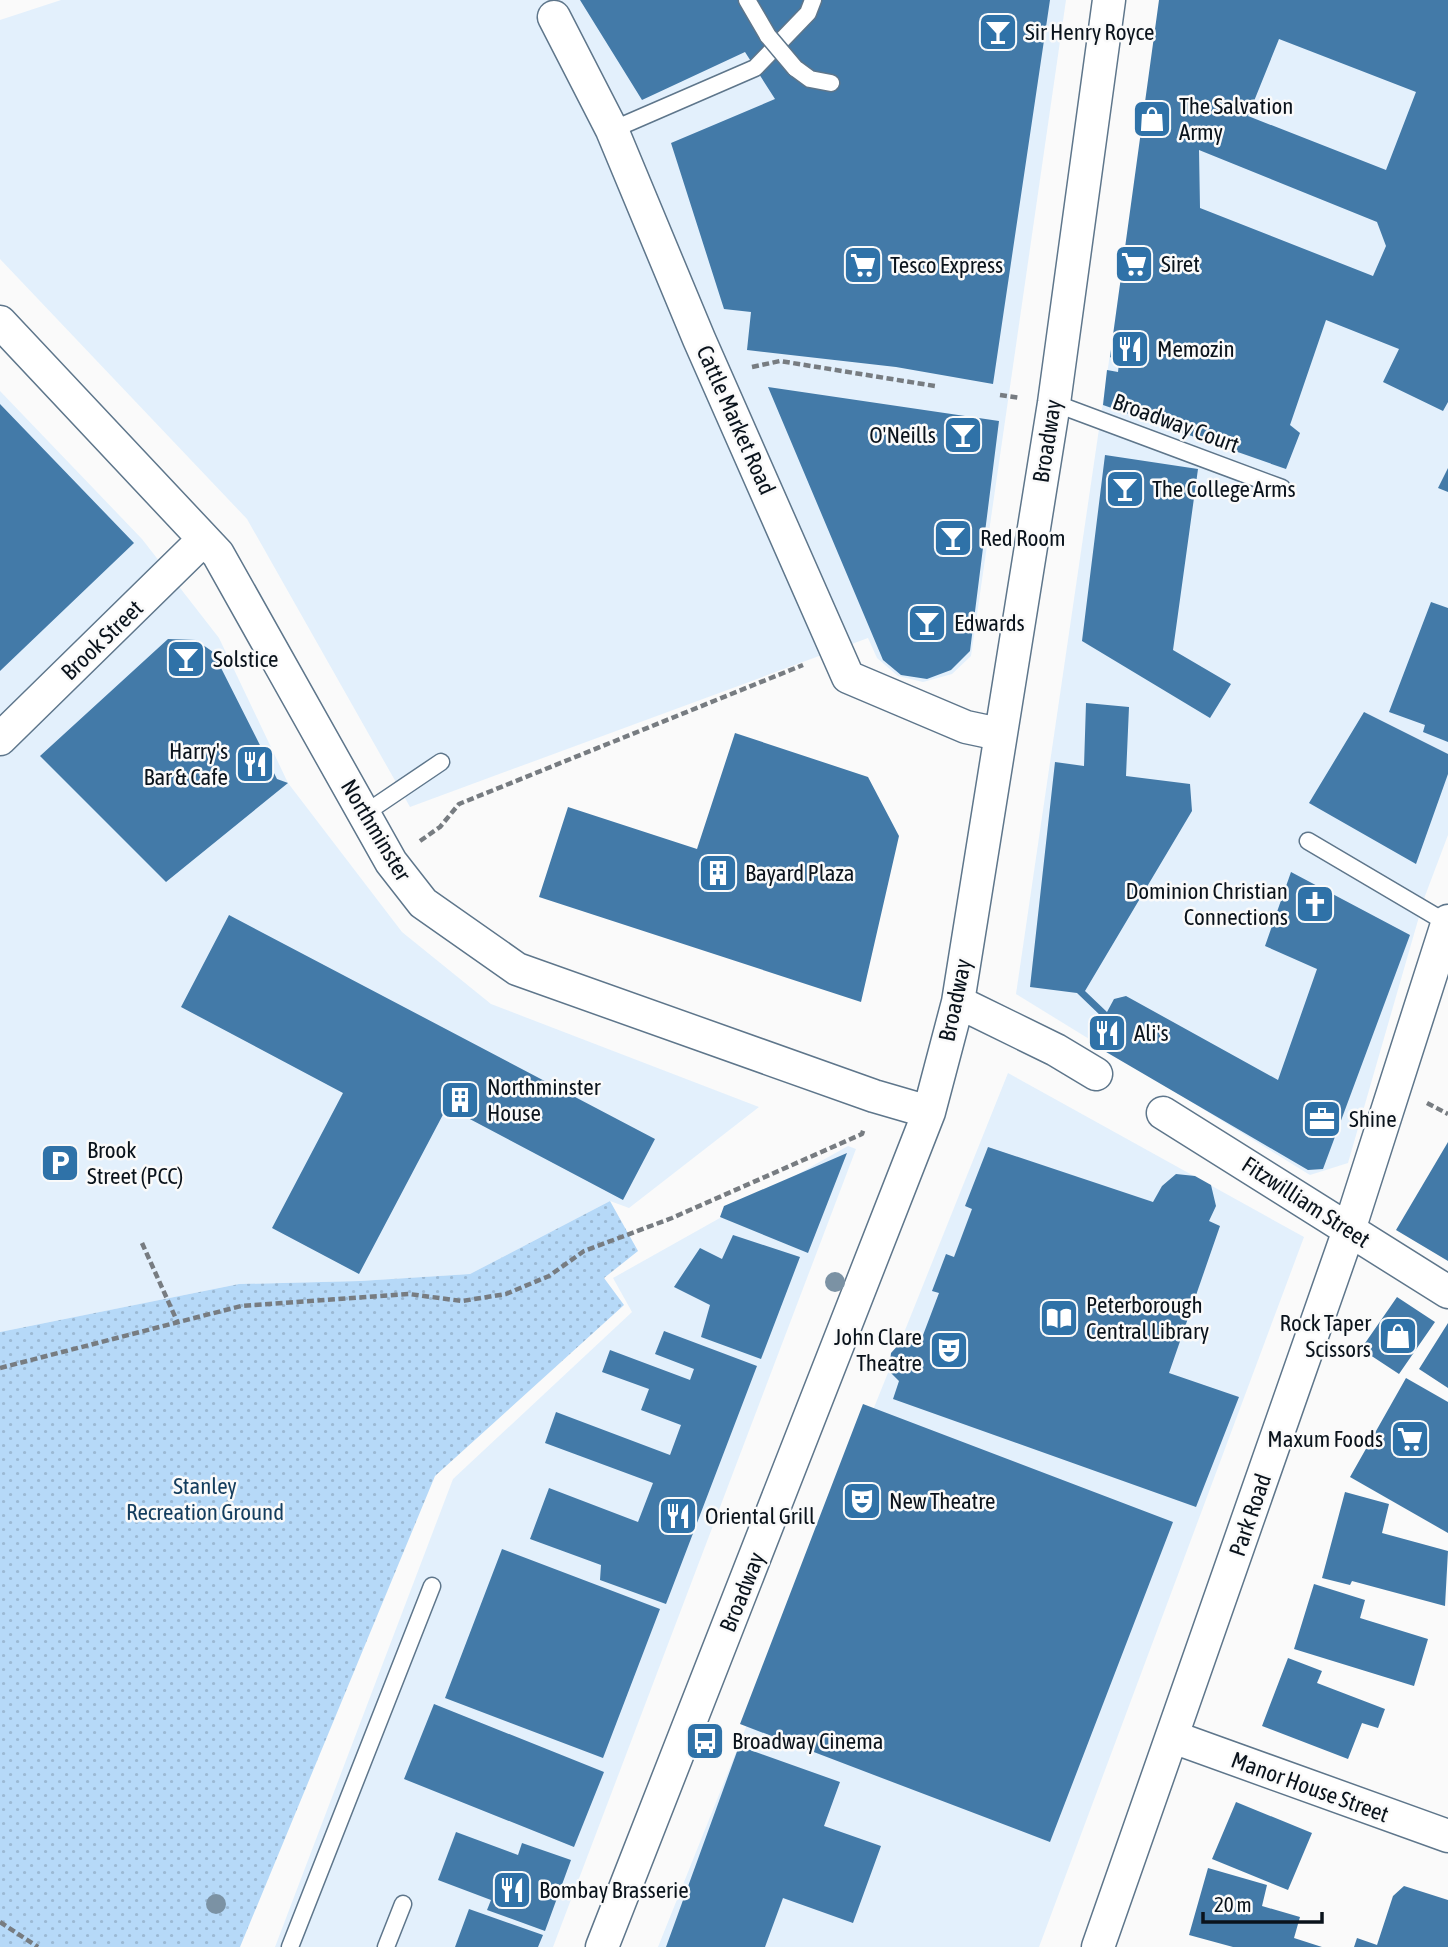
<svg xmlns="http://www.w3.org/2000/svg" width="1448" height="1947" viewBox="0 0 1448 1947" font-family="'Asap Condensed',sans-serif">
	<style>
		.built { fill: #e3f0fc }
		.park { fill: url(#park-dots) }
		.building { fill: #437aa8; fill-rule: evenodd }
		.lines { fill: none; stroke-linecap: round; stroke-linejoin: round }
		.service-casing { stroke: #5e768b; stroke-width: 19 }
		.minor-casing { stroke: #5e768b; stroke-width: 35 }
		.path { stroke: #777c81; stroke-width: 4.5; stroke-dasharray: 7 3.5; stroke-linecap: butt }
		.service { stroke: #fff; stroke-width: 16 }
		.minor { stroke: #fff; stroke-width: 32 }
		.service-bridge-casing { stroke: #5e768b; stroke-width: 19; stroke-linecap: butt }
		.service-bridge { stroke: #fff; stroke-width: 16 }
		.tree { fill: #7b92a4 }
		.labels { text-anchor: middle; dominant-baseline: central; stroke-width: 5; stroke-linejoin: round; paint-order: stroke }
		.poi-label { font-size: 23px; fill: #0a131c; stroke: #fafafa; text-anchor: start }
		.street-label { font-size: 23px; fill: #0a131c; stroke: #fafafa }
		.park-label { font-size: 23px; fill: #133d5e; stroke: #fafafa }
	</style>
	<defs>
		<pattern id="park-dots" width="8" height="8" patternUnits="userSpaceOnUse" patternTransform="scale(1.75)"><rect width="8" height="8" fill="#b6d9f8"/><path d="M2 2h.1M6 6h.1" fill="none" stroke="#9bb9d4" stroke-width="1.8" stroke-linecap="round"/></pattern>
	</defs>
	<rect width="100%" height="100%" fill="#fafafa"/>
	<path class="built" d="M61 0H1066L971 656 952 674 923 682 898 676 877 658 868 638 410 807 247 519 0 259V20Z
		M1162 0H1448V835L1425 896 1348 1163 1310 1175 1016 994Z
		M0 391 142 539 219 638 288 783 402 932 491 1004 759 1107 629 1208 610 1201 470 1274 360 1281 239 1284 0 1332Z
		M1008 1073 1304 1237 1039 1947H658Z
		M848 1146 856 1149 553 1947H275L453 1479 632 1312 613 1278Z"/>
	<path class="park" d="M610 1201 638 1251 604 1278 624 1305 435 1476 240 1947H0V1332L239 1284 360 1281 470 1274Z"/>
	<path class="building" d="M580 0H1050L993 384 896 367 747 350 751 312 724 309 671 143 775 99 745 52 642 100Z
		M1159 0H1448V402L1443 411 1383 382 1399 349 1326 320 1290 425 1300 433 1286 469 1103 405 1107 370 1118 372 1119 363 1110 357ZM1279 39 1416 92 1386 170 1248 116ZM1199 150 1377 222 1386 246 1373 276 1200 208Z
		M768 387 999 421 970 651 951 670 927 679 901 675 883 660Z
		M0 404 134 543 0 671Z
		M1105 455 1198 469 1173 650 1231 684 1210 718 1082 641Z
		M1448 468V492L1438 488Z
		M1431 602 1448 608V742L1423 732 1425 725 1389 712Z
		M168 639 196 640 213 652 277 779 288 783 166 882 40 756Z
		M1086 703 1129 707 1126 776 1190 784 1192 811 1085 991 1107 1012 1114 999 1126 996 1278 1080 1317 969 1265 946 1291 872 1410 935 1323 1169 1308 1170 1089 1042 1103 1018 1077 993 1030 987 1055 762 1084 766Z
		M1364 712 1448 754V774L1416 864 1309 803Z
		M735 733 868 777 899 836 861 1002 539 897 568 807 697 849Z
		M229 915 655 1139 623 1200 447 1107 359 1274 272 1228 343 1093 181 1007Z
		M1448 1142V1261L1396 1230Z
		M988 1147 1153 1202 1162 1186 1176 1174 1195 1176 1211 1185 1216 1206 1209 1221 1220 1226 1169 1373 1239 1397 1196 1507 893 1399 899 1381 889 1371 891 1353 901 1342 920 1343 939 1293 932 1291 946 1254 954 1257 972 1209 965 1206Z
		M847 1153 808 1253 720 1217 724 1206Z
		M733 1235 800 1257 761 1359 701 1337 710 1305 674 1287 700 1248 722 1259Z
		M1397 1297 1435 1322 1399 1374 1361 1349Z
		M1448 1323V1388L1419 1369Z
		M664 1331 757 1366 666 1604 600 1580 601 1565 530 1539 549 1488 638 1522 653 1483 545 1443 556 1412 670 1455 681 1425 641 1410 649 1389 602 1372 610 1350 690 1380 694 1369 655 1354Z
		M1406 1378 1448 1402V1533L1350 1477Z
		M863 1404 1173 1522 1050 1842 740 1724Z
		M1345 1492 1389 1504 1382 1533 1448 1551 1445 1606 1352 1581 1350 1585 1322 1578Z
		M502 1549 660 1609 603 1758 445 1698Z
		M1314 1584 1365 1600 1360 1618 1428 1639 1414 1686 1294 1649Z
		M1288 1658 1322 1671 1317 1683 1385 1709 1378 1728 1362 1723 1348 1759 1262 1726Z
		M434 1704 604 1772 574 1847 404 1779Z
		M739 1746 840 1782 824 1826 881 1846 853 1923 783 1898 765 1947H666Z
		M1236 1802 1312 1833 1288 1890 1212 1859Z
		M456 1832 518 1855 522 1843 571 1860 545 1931 487 1910 491 1900 438 1880Z
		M1208 1868 1267 1885 1262 1906 1300 1917 1294 1938 1322 1947H1233L1189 1935Z
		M1404 1886 1448 1900V1947H1354L1357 1938 1377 1945 1393 1896Z
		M469 1909 543 1935 538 1947H455Z"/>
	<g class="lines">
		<g class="service-casing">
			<path id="service" d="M747 0 768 36
				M795 68 810 79 831 83
				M612 130 755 68 808 13 813 0
				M1054 403 1282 488
				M364 814 441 762
				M1308 841 1447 923
				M290 1947 432 1586
				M386 1947 403 1904"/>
		</g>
		<g class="minor-casing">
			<path id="minor" d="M554 17 612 130 699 339 848 677 966 727 999 734
				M0 322 218 554 391 862 423 903 517 969 874 1096 929 1112
				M0 739 203 540
				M958 1002 1056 1050 1096 1074
				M1163 1113 1448 1292
				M1173 1737 1448 1836
				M602 1947 929 1112 958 1002 1054 403 1109 0
				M1098 1947 1349 1230 1448 921"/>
		</g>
		<path class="path" d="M752 367 780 361 935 386
			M1000 395 1020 398
			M420 841 440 827 459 804 803 665
			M1427 1103 1448 1114
			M142 1243 177 1321
			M0 1368 241 1306 409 1294 462 1301 506 1294 549 1276 584 1251 672 1218 862 1134 864 1128
			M0 1922 38 1947"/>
		<use href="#service" class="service"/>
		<use href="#minor" class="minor"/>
		<g class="service-bridge-casing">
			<path id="service-bridge" d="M768 36 795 68"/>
		</g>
		<use href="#service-bridge" class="service-bridge"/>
	</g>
	<g class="tree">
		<circle cx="835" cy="1282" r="10"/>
		<circle cx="216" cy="1904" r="10"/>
	</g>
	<defs>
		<g id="bar-square" transform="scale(2.0125)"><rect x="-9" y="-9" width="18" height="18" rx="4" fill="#2f72a8" stroke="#fafafa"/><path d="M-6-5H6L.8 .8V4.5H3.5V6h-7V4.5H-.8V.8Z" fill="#fff"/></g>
		<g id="shop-square" transform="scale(2.0125)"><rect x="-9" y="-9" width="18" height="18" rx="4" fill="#2f72a8" stroke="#fafafa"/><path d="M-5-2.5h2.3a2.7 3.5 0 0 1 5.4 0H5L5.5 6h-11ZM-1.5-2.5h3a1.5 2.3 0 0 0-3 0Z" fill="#fff"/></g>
		<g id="supermarket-square" transform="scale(2.0125)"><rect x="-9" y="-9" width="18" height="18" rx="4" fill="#2f72a8" stroke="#fafafa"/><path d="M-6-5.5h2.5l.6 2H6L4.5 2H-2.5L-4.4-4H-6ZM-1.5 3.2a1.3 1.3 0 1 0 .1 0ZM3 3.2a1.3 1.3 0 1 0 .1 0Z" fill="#fff"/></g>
		<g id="restaurant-square" transform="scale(2.0125)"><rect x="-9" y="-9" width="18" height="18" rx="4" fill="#2f72a8" stroke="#fafafa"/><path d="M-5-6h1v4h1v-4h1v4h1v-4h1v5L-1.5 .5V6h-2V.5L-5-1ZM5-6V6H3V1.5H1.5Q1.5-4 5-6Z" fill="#fff"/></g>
		<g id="building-square" transform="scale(2.0125)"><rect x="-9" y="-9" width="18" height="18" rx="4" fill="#2f72a8" stroke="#fafafa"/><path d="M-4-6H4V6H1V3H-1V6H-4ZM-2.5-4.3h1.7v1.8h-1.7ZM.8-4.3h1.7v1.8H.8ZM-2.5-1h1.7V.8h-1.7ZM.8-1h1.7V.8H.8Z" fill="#fff"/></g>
		<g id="church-square" transform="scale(2.0125)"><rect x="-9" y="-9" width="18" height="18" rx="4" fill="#2f72a8" stroke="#fafafa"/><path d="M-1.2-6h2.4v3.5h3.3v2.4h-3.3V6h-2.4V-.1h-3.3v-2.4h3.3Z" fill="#fff"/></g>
		<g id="office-square" transform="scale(2.0125)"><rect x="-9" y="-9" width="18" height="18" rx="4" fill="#2f72a8" stroke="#fafafa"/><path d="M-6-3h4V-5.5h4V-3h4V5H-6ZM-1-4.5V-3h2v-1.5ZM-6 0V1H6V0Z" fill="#fff"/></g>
		<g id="parking-square" transform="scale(2.0125)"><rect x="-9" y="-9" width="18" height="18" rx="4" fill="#2f72a8" stroke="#fafafa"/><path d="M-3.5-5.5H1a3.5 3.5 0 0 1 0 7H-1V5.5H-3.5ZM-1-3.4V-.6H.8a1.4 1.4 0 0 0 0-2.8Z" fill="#fff"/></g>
		<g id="library-square" transform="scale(2.0125)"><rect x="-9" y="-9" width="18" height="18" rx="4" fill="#2f72a8" stroke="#fafafa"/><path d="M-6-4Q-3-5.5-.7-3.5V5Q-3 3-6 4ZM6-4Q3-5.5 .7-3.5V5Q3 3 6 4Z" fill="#fff"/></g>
		<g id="theatre-square" transform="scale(2.0125)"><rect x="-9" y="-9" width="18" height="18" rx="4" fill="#2f72a8" stroke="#fafafa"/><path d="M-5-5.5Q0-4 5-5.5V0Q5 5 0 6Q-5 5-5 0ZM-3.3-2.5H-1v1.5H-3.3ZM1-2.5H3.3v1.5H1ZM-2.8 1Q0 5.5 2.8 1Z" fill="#fff"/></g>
		<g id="bus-square" transform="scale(2.0125)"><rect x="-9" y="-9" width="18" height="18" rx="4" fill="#2f72a8" stroke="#fafafa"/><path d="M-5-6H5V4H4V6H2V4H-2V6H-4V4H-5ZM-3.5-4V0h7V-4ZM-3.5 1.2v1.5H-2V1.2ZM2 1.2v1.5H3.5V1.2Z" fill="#fff"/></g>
	</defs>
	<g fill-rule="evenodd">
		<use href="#bar-square" x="998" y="32"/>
		<use href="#shop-square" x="1152" y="119"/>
		<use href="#supermarket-square" x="1134" y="264"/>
		<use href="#supermarket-square" x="863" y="265"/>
		<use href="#restaurant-square" x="1130" y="349"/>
		<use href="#bar-square" x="963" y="435"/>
		<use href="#bar-square" x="1125" y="489"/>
		<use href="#bar-square" x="953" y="538"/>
		<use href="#bar-square" x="927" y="623"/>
		<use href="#bar-square" x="186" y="659"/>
		<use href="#restaurant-square" x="255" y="764"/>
		<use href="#building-square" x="718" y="873"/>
		<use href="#church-square" x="1315" y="904"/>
		<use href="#restaurant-square" x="1107" y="1033"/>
		<use href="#building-square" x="460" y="1100"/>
		<use href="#office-square" x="1322" y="1119"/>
		<use href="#parking-square" x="60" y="1163"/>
		<use href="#library-square" x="1059" y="1318"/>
		<use href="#shop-square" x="1398" y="1336"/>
		<use href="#theatre-square" x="949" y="1350"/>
		<use href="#supermarket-square" x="1410" y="1439"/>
		<use href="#theatre-square" x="862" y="1501"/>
		<use href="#restaurant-square" x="678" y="1516"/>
		<use href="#bus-square" x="705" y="1741"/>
		<use href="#restaurant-square" x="512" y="1890"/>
	</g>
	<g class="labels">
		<g class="poi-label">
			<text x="1025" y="32">Sir Henry Royce</text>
			<text x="1179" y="106">The Salvation<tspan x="1179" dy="26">Army</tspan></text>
			<text x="1161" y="264">Siret</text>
			<text x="890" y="265">Tesco Express</text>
			<text x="1157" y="349">Memozin</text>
			<text x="936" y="435" text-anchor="end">O'Neills</text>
			<text x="1152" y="489">The College Arms</text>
			<text x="980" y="538">Red Room</text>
			<text x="954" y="623">Edwards</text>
			<text x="213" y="659">Solstice</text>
			<text x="228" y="751" text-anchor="end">Harry's<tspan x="228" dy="26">Bar &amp; Cafe</tspan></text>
			<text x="745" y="873">Bayard Plaza</text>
			<text x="1288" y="891" text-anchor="end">Dominion Christian<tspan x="1288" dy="26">Connections</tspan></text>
			<text x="1134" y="1033">Ali's</text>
			<text x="487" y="1087">Northminster<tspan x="487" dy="26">House</tspan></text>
			<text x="1349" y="1119">Shine</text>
			<text x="87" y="1150">Brook<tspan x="87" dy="26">Street (PCC)</tspan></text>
			<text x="1086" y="1305">Peterborough<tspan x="1086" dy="26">Central Library</tspan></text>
			<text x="1371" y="1323" text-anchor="end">Rock Taper<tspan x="1371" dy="26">Scissors</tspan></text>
			<text x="922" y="1337" text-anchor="end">John Clare<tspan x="922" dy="26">Theatre</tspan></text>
			<text x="1383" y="1439" text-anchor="end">Maxum Foods</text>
			<text x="889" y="1501">New Theatre</text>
			<text x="705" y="1516">Oriental Grill</text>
			<text x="732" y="1741">Broadway Cinema</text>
			<text x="539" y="1890">Bombay Brasserie</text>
		</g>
		<g class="street-label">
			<text transform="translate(736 420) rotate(66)">Cattle Market Road</text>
			<text transform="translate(1176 423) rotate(20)">Broadway Court</text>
			<text transform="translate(1047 441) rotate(-81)">Broadway</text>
			<text transform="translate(102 640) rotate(-44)">Brook Street</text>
			<text transform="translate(376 830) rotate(59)">Northminster</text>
			<text transform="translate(955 1000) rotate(-78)">Broadway</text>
			<text transform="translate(1306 1202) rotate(33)">Fitzwilliam Street</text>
			<text transform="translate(1250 1515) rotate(-71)">Park Road</text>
			<text transform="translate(742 1592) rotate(-68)">Broadway</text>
			<text transform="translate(1310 1787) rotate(20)">Manor House Street</text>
		</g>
		<g class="park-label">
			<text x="205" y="1486">Stanley<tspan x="205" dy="26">Recreation Ground</tspan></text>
		</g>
	</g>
	<path d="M1203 1912v10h119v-10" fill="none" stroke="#0a131c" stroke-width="3.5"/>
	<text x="1214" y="1912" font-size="21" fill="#0a131c" stroke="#fafafa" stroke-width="5" paint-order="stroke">20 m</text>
</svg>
